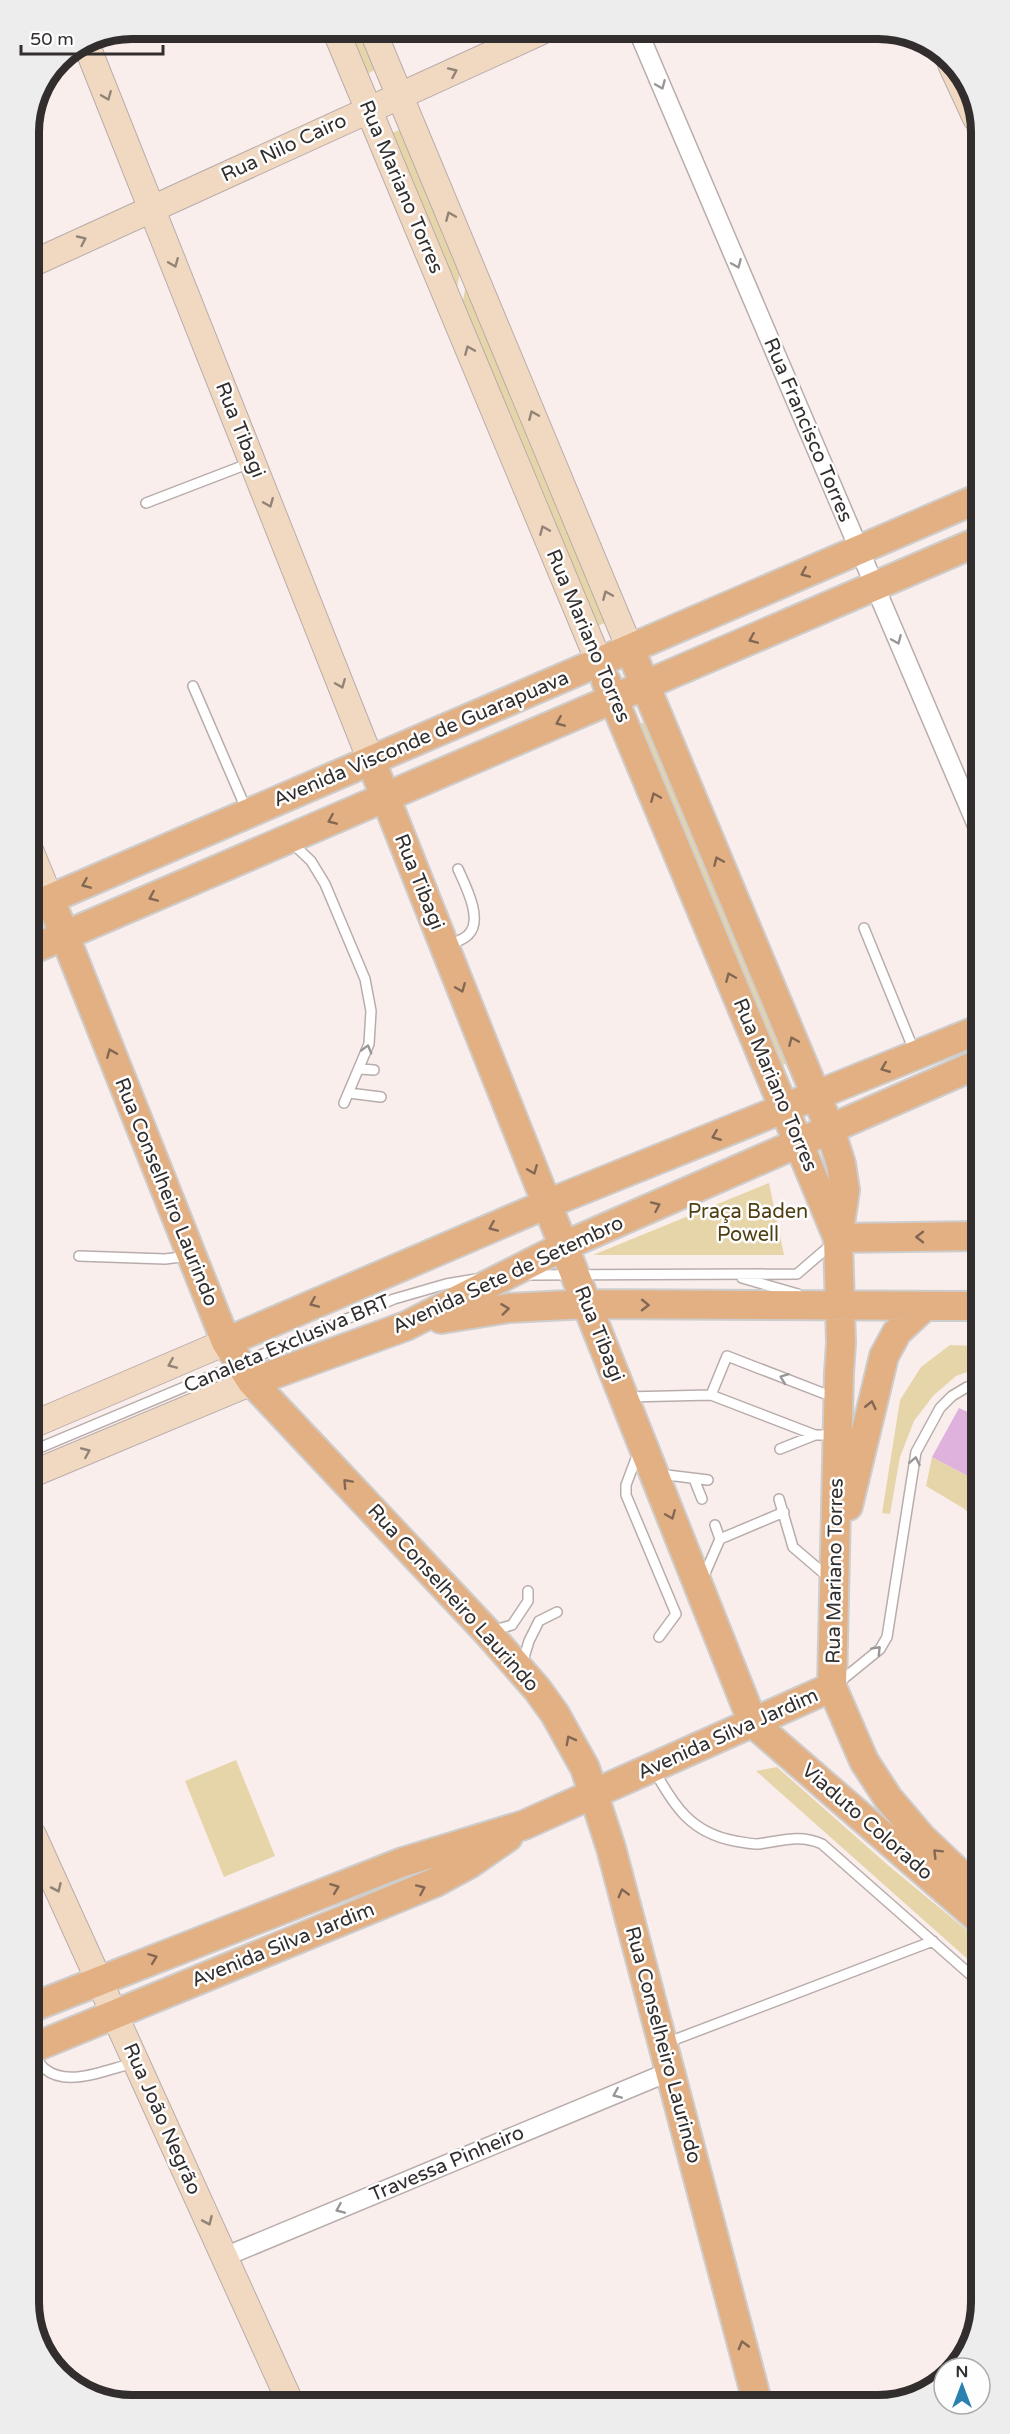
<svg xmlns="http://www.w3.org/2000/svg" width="1010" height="2434" viewBox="0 0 1010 2434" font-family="'Varela Round',sans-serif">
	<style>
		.green { fill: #e7d5aa }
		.water { fill: #dfb2dd }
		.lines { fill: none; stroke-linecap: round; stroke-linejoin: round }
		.lane-casing { stroke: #b8adab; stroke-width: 12 }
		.street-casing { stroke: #b8adab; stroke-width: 21 }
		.secondary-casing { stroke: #b8adab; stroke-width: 28 }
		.primary-casing { stroke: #cecdcd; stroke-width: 32 }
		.lane { stroke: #fff; stroke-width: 9 }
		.street { stroke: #fff; stroke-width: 18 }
		.secondary { stroke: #f1d8c1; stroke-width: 26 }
		.primary { stroke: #e3b083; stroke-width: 28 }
		.oneway { stroke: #928377 }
		.oneway2 { stroke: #989696 }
		.oneway3 { stroke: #826854 }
		.labels { text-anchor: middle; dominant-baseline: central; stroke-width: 5; stroke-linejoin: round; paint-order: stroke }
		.street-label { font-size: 20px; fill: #322e2d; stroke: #fefefe }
		.park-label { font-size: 20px; fill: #4e3e11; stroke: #fefefe }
		.rim { fill: none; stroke: #322e2d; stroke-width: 8 }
	</style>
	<rect width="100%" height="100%" fill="#f9eeec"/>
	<path class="green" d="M341 34H371L385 65 359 78Z
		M413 124 463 254 454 306 383 137Z
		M470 264 614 619 586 631 459 320Z
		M655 717 798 1059 772 1069 631 728Z
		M769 1183 784 1255H593Z
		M950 1345 979 1346V1368L956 1376 933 1396 914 1421 900 1457 890 1514 882 1513 900 1400 921 1367Z
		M932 1457 979 1482 980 1522 963 1508 926 1486Z
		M236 1760 275 1856 224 1877 185 1781Z
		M777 1767 889 1866 981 1942V1971L756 1771Z"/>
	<path class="water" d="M959 1408 968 1412 979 1422V1482L932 1457Z"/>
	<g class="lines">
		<g class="lane-casing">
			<path id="lane" d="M146 503 250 463
				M193 686 247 811
				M292 843 311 861 325 884 365 979 371 1011 369 1044 344 1103
				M864 928 915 1053
				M447 946C454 943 463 940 468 935 484 920 465 885 458 869
				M361 1069 374 1070
				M349 1093 381 1097
				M79 1256 165 1259 189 1256
				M529 1275 797 1274 833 1243
				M742 1278 798 1294
				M626 1397 711 1395
				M833 1397 727 1356 711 1395 815 1435H834
				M780 1449 815 1435
				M32 1451 394 1299 446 1284 476 1279
				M638 1453 626 1485V1495L676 1614 659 1637
				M659 1474 708 1480
				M694 1479 702 1499
				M779 1499 793 1547 828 1577
				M715 1525 720 1539
				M703 1578 720 1539 784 1512
				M491 1631 512 1625 528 1601V1591
				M522 1664 529 1641 539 1621 557 1612
				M837 1684 880 1649 887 1637 916 1452 940 1408 952 1396 967 1387 979 1384
				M654 1770C674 1806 691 1833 735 1841 742 1842 750 1844 758 1844 781 1841 800 1834 822 1844L981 1984
				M666 2043 933 1941
				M33 2054C37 2059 41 2066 45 2069 68 2088 108 2069 134 2063"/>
		</g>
		<g class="street-casing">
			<path id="street" d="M638 31 978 828
				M224 2257 671 2071"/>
		</g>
		<g class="secondary-casing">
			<path id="secondary" d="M337 34 599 662
				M374 34 630 649
				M85 41 371 761
				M951 64 976 118
				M29 265 540 32
				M30 850 50 899
				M32 1425 226 1342
				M32 1474 252 1382
				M33 1835 291 2404"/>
		</g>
		<g class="primary-casing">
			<path id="primary" d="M630 649 830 1129 841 1164 845 1190 838 1238 841 1343 839 1373 832 1687 864 1761 888 1798 922 1838 980 1893
				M606 681 838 1238
				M371 761 753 1723 981 1921
				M50 899 226 1342 252 1382 488 1633 537 1689 555 1714 585 1768 611 1848 757 2401
				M31 907 977 499
				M31 950 977 542
				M797 1103 978 1030
				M838 1238 979 1236
				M441 1319 509 1308 587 1304 979 1306
				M226 1342 547 1204 770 1114
				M252 1382 406 1326 564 1246 978 1064
				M848 1506 884 1356 897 1332 925 1306
				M33 2007 403 1862 524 1825 832 1687
				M33 2048 436 1882 469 1864 508 1837"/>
		</g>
		<use href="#lane" class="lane"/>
		<use href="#street" class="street"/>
		<use href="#secondary" class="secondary"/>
		<use href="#primary" class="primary"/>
	</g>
	<defs><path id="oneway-chevron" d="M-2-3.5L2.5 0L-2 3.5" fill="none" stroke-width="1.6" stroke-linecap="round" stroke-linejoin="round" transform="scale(1.5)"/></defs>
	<g class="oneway">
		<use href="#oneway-chevron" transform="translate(453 72) rotate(-24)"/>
		<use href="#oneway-chevron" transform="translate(107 96) rotate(68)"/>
		<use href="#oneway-chevron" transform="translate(450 216) rotate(-113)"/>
		<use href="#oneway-chevron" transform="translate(82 240) rotate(-25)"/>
		<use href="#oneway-chevron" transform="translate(174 263) rotate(68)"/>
		<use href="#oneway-chevron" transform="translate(469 350) rotate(-113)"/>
		<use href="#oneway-chevron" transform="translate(533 415) rotate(-113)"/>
		<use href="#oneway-chevron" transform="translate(269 503) rotate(68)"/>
		<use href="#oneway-chevron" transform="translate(544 530) rotate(-113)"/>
		<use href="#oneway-chevron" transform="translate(607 595) rotate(-113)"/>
		<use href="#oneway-chevron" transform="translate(341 684) rotate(68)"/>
		<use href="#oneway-chevron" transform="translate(172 1364) rotate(157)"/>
		<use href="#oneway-chevron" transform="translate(86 1452) rotate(-23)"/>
		<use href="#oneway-chevron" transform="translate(57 1888) rotate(66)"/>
		<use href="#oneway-chevron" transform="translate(208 2221) rotate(66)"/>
	</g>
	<g class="oneway2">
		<use href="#oneway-chevron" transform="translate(661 85) rotate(67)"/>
		<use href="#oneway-chevron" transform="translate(737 264) rotate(67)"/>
		<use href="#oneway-chevron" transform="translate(897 640) rotate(67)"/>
		<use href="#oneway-chevron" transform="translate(367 1049) rotate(-74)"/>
		<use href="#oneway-chevron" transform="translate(784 1378) rotate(-159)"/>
		<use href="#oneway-chevron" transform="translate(915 1461) rotate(-79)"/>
		<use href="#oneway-chevron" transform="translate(877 1650) rotate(-47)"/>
		<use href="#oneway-chevron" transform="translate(617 2094) rotate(157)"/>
		<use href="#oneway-chevron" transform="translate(340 2209) rotate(157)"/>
	</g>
	<g class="oneway3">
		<use href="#oneway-chevron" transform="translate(805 573) rotate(157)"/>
		<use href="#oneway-chevron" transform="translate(753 639) rotate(157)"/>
		<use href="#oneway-chevron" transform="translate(560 722) rotate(157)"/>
		<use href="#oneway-chevron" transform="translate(655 797) rotate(-113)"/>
		<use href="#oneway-chevron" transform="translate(332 820) rotate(157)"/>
		<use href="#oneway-chevron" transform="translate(718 861) rotate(-113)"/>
		<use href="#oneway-chevron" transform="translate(86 884) rotate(157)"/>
		<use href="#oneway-chevron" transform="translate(153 897) rotate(157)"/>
		<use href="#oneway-chevron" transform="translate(730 977) rotate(-113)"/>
		<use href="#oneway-chevron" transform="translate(461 988) rotate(68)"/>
		<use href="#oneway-chevron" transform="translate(793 1041) rotate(-113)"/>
		<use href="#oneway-chevron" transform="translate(111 1053) rotate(-112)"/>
		<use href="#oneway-chevron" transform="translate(885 1068) rotate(158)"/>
		<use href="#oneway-chevron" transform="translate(716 1136) rotate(158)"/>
		<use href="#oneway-chevron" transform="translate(533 1170) rotate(68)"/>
		<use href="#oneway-chevron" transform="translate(656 1206) rotate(-24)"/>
		<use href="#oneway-chevron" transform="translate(493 1227) rotate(157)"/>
		<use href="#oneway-chevron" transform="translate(920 1237) rotate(180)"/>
		<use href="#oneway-chevron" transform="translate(314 1303) rotate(157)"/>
		<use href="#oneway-chevron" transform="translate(645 1305) rotate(1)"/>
		<use href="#oneway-chevron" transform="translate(505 1309) rotate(-7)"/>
		<use href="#oneway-chevron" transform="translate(871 1405) rotate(-77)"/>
		<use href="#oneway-chevron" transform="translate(347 1483) rotate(-133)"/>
		<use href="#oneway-chevron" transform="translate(671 1515) rotate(68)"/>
		<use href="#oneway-chevron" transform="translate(570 1740) rotate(-118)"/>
		<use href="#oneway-chevron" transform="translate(937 1853) rotate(-135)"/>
		<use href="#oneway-chevron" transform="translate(335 1888) rotate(-21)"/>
		<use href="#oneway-chevron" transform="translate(421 1889) rotate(-24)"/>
		<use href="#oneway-chevron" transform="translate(623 1893) rotate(-105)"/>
		<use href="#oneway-chevron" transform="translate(153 1958) rotate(-21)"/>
		<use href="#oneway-chevron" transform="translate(743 2345) rotate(-105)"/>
	</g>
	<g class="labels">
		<g class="street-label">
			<text transform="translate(284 148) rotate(-25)">Rua Nilo Cairo</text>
			<text transform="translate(401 187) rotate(67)">Rua Mariano Torres</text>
			<text transform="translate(240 430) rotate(68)">Rua Tibagi</text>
			<text transform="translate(808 430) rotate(67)">Rua Francisco Torres</text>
			<text transform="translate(588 636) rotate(67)">Rua Mariano Torres</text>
			<text transform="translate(421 739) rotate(-23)">Avenida Visconde de Guarapuava</text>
			<text transform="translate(419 882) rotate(68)">Rua Tibagi</text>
			<text transform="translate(775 1085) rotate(67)">Rua Mariano Torres</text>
			<text transform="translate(166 1192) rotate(68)">Rua Conselheiro Laurindo</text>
			<text transform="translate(508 1275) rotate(-25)">Avenida Sete de Setembro</text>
			<text transform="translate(599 1334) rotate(68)">Rua Tibagi</text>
			<text transform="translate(287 1344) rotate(-23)">Canaleta Exclusiva BRT</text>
			<text transform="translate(835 1571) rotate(-89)">Rua Mariano Torres</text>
			<text transform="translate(453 1598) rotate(48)">Rua Conselheiro Laurindo</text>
			<text transform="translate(728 1734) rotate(-24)">Avenida Silva Jardim</text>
			<text transform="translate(867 1822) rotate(41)">Viaduto Colorado</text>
			<text transform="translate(283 1945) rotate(-22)">Avenida Silva Jardim</text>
			<text transform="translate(663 2045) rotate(75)">Rua Conselheiro Laurindo</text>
			<text transform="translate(162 2119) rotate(66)">Rua João Negrão</text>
			<text transform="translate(447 2164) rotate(-23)">Travessa Pinheiro</text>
		</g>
		<g class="park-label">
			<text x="748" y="1212">Praça Baden<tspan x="748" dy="23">Powell</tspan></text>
		</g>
	</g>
	<path d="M0 0H1010V2434H0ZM132 39H878A93 93 0 0 1 971 132V2302A93 93 0 0 1 878 2395H132A93 93 0 0 1 39 2302V132A93 93 0 0 1 132 39Z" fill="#eeeded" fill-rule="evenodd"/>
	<path class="rim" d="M132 39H878A93 93 0 0 1 971 132V2302A93 93 0 0 1 878 2395H132A93 93 0 0 1 39 2302V132A93 93 0 0 1 132 39Z"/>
	<g transform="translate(962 2386)"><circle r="28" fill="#fefefe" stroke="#acabaa" stroke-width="1.5"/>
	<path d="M0-4.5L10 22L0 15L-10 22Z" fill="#2a80af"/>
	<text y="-9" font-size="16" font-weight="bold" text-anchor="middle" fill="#322e2d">N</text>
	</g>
	<path d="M21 45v9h142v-9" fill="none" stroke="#322e2d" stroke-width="3"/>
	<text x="30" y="45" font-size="18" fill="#322e2d" stroke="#fefefe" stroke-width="4.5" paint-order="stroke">50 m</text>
</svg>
